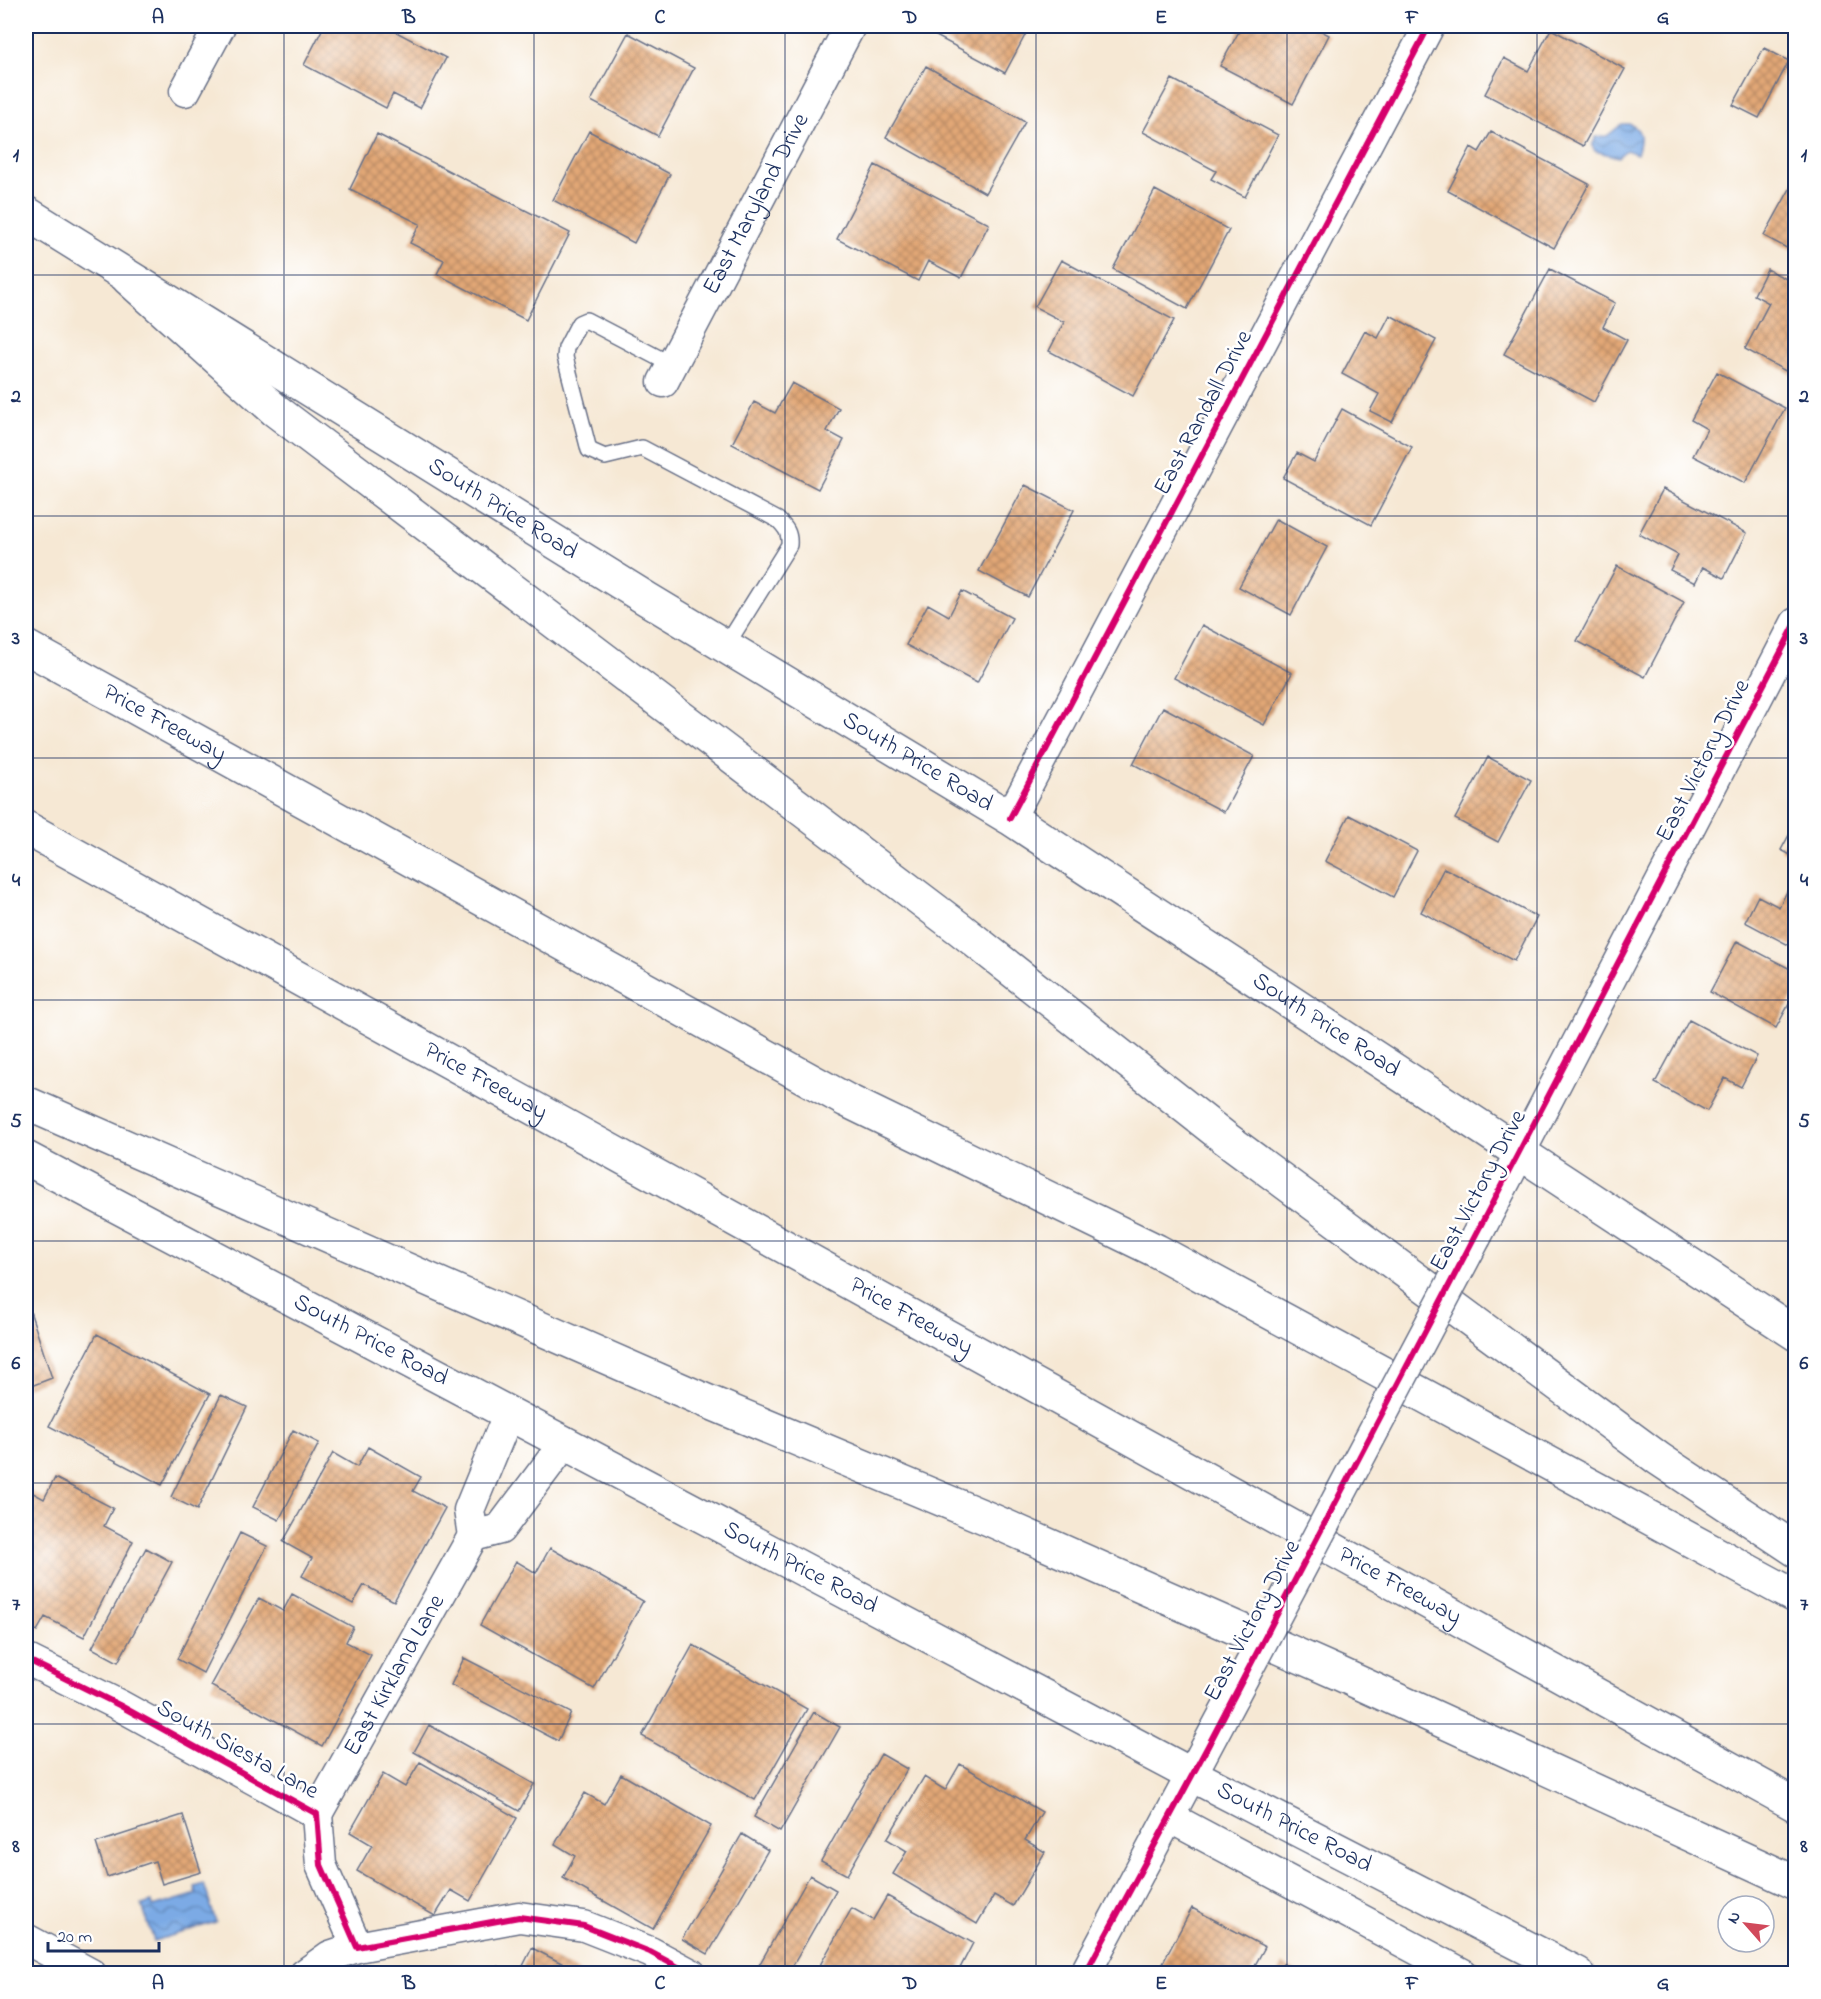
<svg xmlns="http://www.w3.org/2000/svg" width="1821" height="1999" viewBox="0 0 1821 1999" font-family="'Indie Flower',sans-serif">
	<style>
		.water { fill: url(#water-waves); stroke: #4b6ca2; stroke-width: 1.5 }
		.building { fill: url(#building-cross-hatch) }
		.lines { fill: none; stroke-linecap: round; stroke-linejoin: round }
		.service-casing { stroke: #687087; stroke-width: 18 }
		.minor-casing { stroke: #687087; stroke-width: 33 }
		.secondary-casing { stroke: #687087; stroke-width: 36 }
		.motorway-casing { stroke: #687087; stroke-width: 36 }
		.service { stroke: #fff; stroke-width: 15 }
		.minor { stroke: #fff; stroke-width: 30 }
		.secondary { stroke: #fff; stroke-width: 33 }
		.motorway { stroke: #fff; stroke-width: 33 }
		.minor-bridge-casing { stroke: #687087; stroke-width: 33; stroke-linecap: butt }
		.minor-bridge { stroke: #fff; stroke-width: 30 }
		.cycleway-casing { stroke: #fff; stroke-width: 10 }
		.cycleway { stroke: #d6006c; stroke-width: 6 }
		.grid { fill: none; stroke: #1b2f5e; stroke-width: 1.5; stroke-opacity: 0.55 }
		.labels { text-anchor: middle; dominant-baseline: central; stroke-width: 5; stroke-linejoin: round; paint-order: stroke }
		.street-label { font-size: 24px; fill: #1b2f5e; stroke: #fff }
		.neatline { fill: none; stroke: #1b2f5e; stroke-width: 2 }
		.grid-label { font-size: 20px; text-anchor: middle; font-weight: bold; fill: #1b2f5e }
	</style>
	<defs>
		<pattern id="water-waves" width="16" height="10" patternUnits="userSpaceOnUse" patternTransform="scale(1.5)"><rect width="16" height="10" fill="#7baae5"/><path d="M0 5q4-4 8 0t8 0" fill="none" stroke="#648bbd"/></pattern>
		<pattern id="building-cross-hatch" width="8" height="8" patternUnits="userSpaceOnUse" patternTransform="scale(1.5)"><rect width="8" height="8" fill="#e2a776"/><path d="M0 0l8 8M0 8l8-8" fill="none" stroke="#b68864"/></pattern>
	</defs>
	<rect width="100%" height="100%" fill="#fff"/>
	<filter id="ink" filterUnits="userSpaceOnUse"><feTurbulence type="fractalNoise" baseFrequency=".0167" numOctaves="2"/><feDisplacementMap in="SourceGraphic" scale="12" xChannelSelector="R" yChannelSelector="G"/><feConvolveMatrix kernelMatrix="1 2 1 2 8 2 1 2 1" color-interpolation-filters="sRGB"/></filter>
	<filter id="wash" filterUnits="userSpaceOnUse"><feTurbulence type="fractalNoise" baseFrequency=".008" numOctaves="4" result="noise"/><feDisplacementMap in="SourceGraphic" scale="24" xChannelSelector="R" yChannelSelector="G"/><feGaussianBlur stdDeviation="1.35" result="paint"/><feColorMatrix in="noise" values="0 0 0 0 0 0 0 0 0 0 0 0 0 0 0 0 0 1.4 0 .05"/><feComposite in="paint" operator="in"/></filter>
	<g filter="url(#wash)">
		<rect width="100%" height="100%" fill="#f6e8d4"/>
		<path class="water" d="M1622 124H1629C1644 130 1641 141 1637 154L1626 150 1618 157 1595 151 1592 146 1596 137 1607 136Z
			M204 1884 216 1922 154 1941 142 1905 152 1902 153 1907 197 1894 195 1887Z"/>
		<g id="blocks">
			<path class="building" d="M324 26H385L446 58 420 108 393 94 386 108 304 65Z
				M942 26H1024L1029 28 1005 73 936 36Z
				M1242 26H1312L1329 35 1293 104 1220 66Z
				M1551 29 1625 69 1583 146 1485 94 1504 58 1528 71Z
				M628 33 694 68 658 136 591 101Z
				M1764 48 1789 61 1759 118 1733 105Z
				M926 66 1025 122 985 193 886 137Z
				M1172 79 1278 135 1245 197 1211 179 1216 171 1143 132Z
				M589 131 670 174 634 243 553 200Z
				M1491 132 1589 184 1554 248 1448 191 1471 147 1479 152Z
				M377 134 570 233 526 320 437 274 444 260 410 243 420 224 350 189Z
				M875 165 989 224 961 278 928 261 918 281 837 239Z
				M1796 178V253L1764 236Z
				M1155 190 1229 230 1187 309 1113 269Z
				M1061 260 1174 320 1133 396 1049 351 1064 322 1035 307Z
				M1550 269 1615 303 1603 327 1627 340 1594 402 1504 354Z
				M1767 269 1796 284V370L1793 375 1745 349 1769 303 1754 295Z
				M1390 315 1436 340 1392 422 1370 411 1379 394 1342 374 1365 331 1378 338Z
				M1717 372 1785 408 1745 483 1693 456 1707 429 1691 420Z
				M792 383 839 408 827 431 844 440 818 489 732 444 754 402 775 413Z
				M1342 409 1412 447 1371 525 1283 478 1297 453 1314 462Z
				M1025 485 1074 510 1028 597 979 571Z
				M1663 489 1747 533 1724 578 1703 567 1695 583 1670 570 1678 555 1639 534Z
				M1276 519 1327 547 1291 615 1239 587Z
				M1617 566 1684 602 1645 677 1577 641Z
				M962 591 1012 618 977 683 906 645 928 604 949 616Z
				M1202 625 1292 673 1264 725 1174 678Z
				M1163 707 1254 756 1224 812 1133 764Z
				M1488 757 1531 780 1498 842 1455 819Z
				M1349 815 1417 851 1393 897 1325 861Z
				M1796 822V858L1781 850Z
				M1444 868 1537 917 1514 961 1421 912Z
				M1791 884 1796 886V949L1745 922 1758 896 1779 907Z
				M1737 941 1796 972V991L1776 1028 1710 992Z
				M1689 1020 1757 1056 1741 1087 1725 1078 1707 1111 1655 1083Z
				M26 1299 52 1378 26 1388Z
				M97 1334 210 1394 162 1485 49 1426Z
				M221 1395 247 1407 197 1510 171 1497Z
				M293 1430 319 1443 279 1520 253 1507Z
				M368 1447 421 1477 413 1491 445 1508 394 1601 364 1585 353 1604 302 1576 312 1558 283 1542 333 1453 357 1467Z
				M55 1478 113 1508 104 1526 133 1541 84 1637 45 1617 37 1631 26 1625V1489L44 1499Z
				M240 1533 267 1546 203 1673 177 1659Z
				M146 1548 172 1562 118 1662 92 1648Z
				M550 1548 643 1601 594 1689 480 1625 516 1561 536 1573Z
				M292 1594 353 1627 346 1642 371 1655 322 1746 211 1686 259 1598 283 1611Z
				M693 1645 807 1709 755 1800 642 1736Z
				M464 1658 571 1713 558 1741 451 1685Z
				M814 1712 840 1727 780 1832 754 1817Z
				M429 1725 534 1784 519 1811 414 1752Z
				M881 1754 907 1769 847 1875 821 1861Z
				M420 1762 517 1818 470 1901 451 1890 435 1916 357 1871 372 1845 350 1832 383 1774 405 1787Z
				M960 1764 1042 1812 1025 1840 1045 1852 1013 1906 994 1895 977 1924 893 1874 907 1851 887 1839 924 1777 945 1790Z
				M621 1774 711 1826 653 1929 563 1878 575 1856 555 1844 585 1793 604 1804Z
				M183 1815 201 1872 162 1884 155 1861 107 1877 96 1843Z
				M742 1834 768 1850 708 1954 682 1939Z
				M810 1875 836 1890 788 1974H754Z
				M887 1896 973 1943 957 1974H815L852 1908 873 1920Z
				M1192 1908 1265 1947 1250 1974H1157Z
				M532 1948 583 1974H519Z
				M1283 1964 1301 1974H1278Z
				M498 1966 513 1974H494Z"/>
		</g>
	</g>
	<g filter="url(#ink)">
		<use href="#blocks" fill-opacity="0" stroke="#687087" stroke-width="1.5"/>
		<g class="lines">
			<g class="service-casing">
				<path id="service" d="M672 365 586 320 579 323 566 348 565 357 589 450 605 457 642 448 778 520C786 528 790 533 789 545L726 646"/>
			</g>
			<g class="minor-casing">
				<g id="minor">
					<path d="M185 91 220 26"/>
					<path id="s1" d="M663 382 850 26"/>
					<path d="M1010 818 1429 26"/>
					<path d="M1476 1237 1796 623"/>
					<path d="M508 1415 469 1510 473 1536 500 1529 563 1445"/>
					<path d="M26 1659 119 1705 317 1814 321 1865 357 1947 519 1917 584 1926 650 1952 691 1974"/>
					<path id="s2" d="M317 1814 473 1536"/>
					<path d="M1169 1817 1463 1974"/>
					<path d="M26 1939 91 1974"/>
					<path d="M305 1974 330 1956 357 1947"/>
					<path d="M1085 1974 1234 1695"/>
				</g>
			</g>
			<g class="secondary-casing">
				<g id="secondary">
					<path id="s3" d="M26 213 647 599 1010 818 1796 1334"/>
					<path id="s4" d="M26 1158 1192 1775 1578 1974"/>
				</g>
			</g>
			<g class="motorway-casing">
				<g id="motorway">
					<path d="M128 278 275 410 960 929 1225 1138 1659 1459 1796 1550"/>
					<path id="s5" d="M26 647 846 1100 1157 1251 1796 1597"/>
					<path id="s6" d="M26 828 1796 1805"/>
					<path d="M26 1103 704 1400 989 1519 1338 1673 1796 1883"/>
				</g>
			</g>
			<use href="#service" class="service"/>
			<use href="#minor" class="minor"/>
			<use href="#secondary" class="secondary"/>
			<use href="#motorway" class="motorway"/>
			<g class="minor-bridge-casing">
				<path id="minor-bridge" d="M1234 1695 1476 1237"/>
			</g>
			<use href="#minor-bridge" class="minor-bridge"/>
			<g class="cycleway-casing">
				<path id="cycleway" d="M1010 818 1429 26
					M26 1659 119 1705 317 1814 321 1865 357 1947 519 1917 584 1926 650 1952 691 1974
					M1085 1974 1208 1746 1796 623"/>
			</g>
			<use href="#cycleway" class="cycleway"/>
		</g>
	</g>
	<path class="grid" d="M284 26V1974M534 26V1974M785 26V1974M1036 26V1974M1287 26V1974M1537 26V1974M26 275H1796M26 516H1796M26 758H1796M26 1000H1796M26 1241H1796M26 1483H1796M26 1724H1796"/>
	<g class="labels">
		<g class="street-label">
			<text stroke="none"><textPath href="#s1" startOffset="201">East Maryland Drive</textPath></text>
			<text transform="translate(1204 413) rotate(-62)">East Randall Drive</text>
			<text stroke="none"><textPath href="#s3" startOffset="561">South Price Road</textPath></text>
			<text stroke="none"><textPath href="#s5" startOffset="158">Price Freeway</textPath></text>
			<text transform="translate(1704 761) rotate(-63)">East Victory Drive</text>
			<text stroke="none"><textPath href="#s3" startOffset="1047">South Price Road</textPath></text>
			<text stroke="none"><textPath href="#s3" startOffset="1533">South Price Road</textPath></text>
			<text stroke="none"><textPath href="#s6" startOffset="525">Price Freeway</textPath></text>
			<text transform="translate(1479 1191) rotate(-62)">East Victory Drive</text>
			<text stroke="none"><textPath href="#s6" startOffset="1011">Price Freeway</textPath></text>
			<text stroke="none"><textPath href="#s4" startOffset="390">South Price Road</textPath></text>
			<text stroke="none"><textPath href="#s4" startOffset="876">South Price Road</textPath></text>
			<text stroke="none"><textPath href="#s6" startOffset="1569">Price Freeway</textPath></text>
			<text transform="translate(1253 1621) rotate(-62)">East Victory Drive</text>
			<text stroke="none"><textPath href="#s2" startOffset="159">East Kirkland Lane</textPath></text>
			<text transform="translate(237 1750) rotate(29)">South Siesta Lane</text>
			<text stroke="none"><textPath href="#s4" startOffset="1434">South Price Road</textPath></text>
		</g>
	</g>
	<rect width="1821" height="1999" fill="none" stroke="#fff" stroke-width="66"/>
	<g transform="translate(1746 1924) rotate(298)"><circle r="28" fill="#ffffff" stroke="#a4acbf" stroke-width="1.5"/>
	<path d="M0-4.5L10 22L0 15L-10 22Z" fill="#d1495b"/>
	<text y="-9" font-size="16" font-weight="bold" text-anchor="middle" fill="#1b2f5e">N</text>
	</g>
	<path d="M48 1942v9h111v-9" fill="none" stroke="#1b2f5e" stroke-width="3"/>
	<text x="57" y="1942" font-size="18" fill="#1b2f5e" stroke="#ffffff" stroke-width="4.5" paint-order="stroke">20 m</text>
	<rect x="33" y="33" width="1755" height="1933" class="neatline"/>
	<g class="grid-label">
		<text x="158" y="23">A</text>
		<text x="409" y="23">B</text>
		<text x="660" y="23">C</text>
		<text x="910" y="23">D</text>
		<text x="1161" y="23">E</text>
		<text x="1412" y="23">F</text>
		<text x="1663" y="23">G</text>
		<text x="16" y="161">1</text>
		<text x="1804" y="161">1</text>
		<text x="16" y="402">2</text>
		<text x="1804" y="402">2</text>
		<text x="16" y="644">3</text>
		<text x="1804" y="644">3</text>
		<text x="16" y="886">4</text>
		<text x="1804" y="886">4</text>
		<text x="16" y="1127">5</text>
		<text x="1804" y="1127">5</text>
		<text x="16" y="1369">6</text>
		<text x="1804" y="1369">6</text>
		<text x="16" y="1610">7</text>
		<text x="1804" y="1610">7</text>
		<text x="16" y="1852">8</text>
		<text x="1804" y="1852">8</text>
		<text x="158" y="1989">A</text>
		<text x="409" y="1989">B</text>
		<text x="660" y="1989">C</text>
		<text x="910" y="1989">D</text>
		<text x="1161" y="1989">E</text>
		<text x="1412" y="1989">F</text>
		<text x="1663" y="1989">G</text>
	</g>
</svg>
